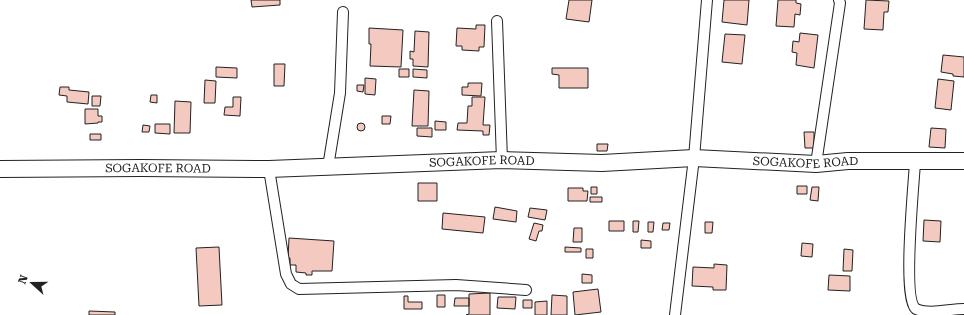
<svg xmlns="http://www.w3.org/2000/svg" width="964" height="315" viewBox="0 0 964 315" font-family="'Roboto Serif',serif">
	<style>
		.building { fill: #f3c9c0; stroke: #222 }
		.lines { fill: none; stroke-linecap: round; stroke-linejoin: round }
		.street-casing { stroke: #222; stroke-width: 12 }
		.primary-casing { stroke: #222; stroke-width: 18 }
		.street { stroke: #fff; stroke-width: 10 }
		.primary { stroke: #fff; stroke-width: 16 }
		.labels { text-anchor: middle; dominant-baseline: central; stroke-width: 3; stroke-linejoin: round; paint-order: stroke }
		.street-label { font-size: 12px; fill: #222; stroke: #fff }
	</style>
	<rect width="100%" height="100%" fill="#fff"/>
	<path class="building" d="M251 0H280V5L252 7Z
		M569 0H592L589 22 566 19Z
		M724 0H749L747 25 722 22Z
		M778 0H796V3L801 4 800 15 795 14 794 27 776 26Z
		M866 0 889 1 888 12H884L883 30 864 29Z
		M476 25H485L484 47H479V51L462 50V46H456L457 28 476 29Z
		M369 28 403 30 401 67 370 66 371 44H369Z
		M415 31 429 32 428 67 413 66V59H410V51L414 52Z
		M800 33 818 35 814 68 796 65 797 53 792 52 793 41 799 42Z
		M725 34 745 35 742 64 722 62Z
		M943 55 964 57V77L953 76V74L941 72Z
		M274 64H285L284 86H274Z
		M216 67 237 68V78L216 77Z
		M552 68H588V88H559V75L552 74Z
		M399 69H409V77H399Z
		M413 69 427 70V78L413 77Z
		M365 78 376 79 375 95 365 94Z
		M938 79 954 81 951 110 935 108Z
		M205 80 216 81 215 103H204Z
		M468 83H482L481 96 462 95V87H468Z
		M357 85H364L363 92 357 91Z
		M60 87H69V90L89 92 88 104 67 102V96L59 95Z
		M414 90 429 91 428 126H412Z
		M151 95H157V103L150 102Z
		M92 96H101L100 106H92Z
		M233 97H241L240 116 224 115 225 107H233Z
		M472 97H485L483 125H490L489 135H483V131L457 130 458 123H467L468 106H472Z
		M175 101 191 102 190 133H174Z
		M85 109H98V116H102V122H98V123L85 124Z
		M382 116H391L390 124H382Z
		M435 121 446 122V130H435Z
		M357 127a4 4 0 1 1 8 0a4 4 0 1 1-8 0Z
		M155 124H170V134L155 133Z
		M143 125 150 126 149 132H142Z
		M417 128H432V137L417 136Z
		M931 128 946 129 945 148 929 147Z
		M804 132H814V148H805Z
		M90 134H101V140H90Z
		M597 144H608L607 151H597Z
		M418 183H437V201H418Z
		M797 186H807V194H797Z
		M591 187H597V194H591Z
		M812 187H819L818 201 810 200Z
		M568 188H583V191H588L587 201H568Z
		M590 197H602V202H590Z
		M495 207 517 211 516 222 493 219Z
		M530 208 547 210 545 220 528 217Z
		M443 213 485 217 483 233 442 229Z
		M924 220 941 221 940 242 923 241Z
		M609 221H624V231H609Z
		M633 221H639L638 232H633Z
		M648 222H654L653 232H648Z
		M705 222H713L712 233H705Z
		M534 223 543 225 542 231H539L536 241 529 239Z
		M663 223H670L669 230H662Z
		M574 228H582V242H573Z
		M289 238 334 241 332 271H312V275H306V273L296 272V265H290V258H288Z
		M641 240 651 241V248H641Z
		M802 243 813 244 812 257 801 256Z
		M219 247 222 305 199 306 196 248Z
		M565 247 581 248V252H565Z
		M586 249H593V258H586Z
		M844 249 853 250 852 271H843Z
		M714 264 727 265 726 290H713V287L692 286 693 267 714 268Z
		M582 274 592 275V283H582Z
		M829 275 850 276V291L828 290Z
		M598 289 601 312 575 315 573 292Z
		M490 293V315H466L469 314V294Z
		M437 295H445V307H437Z
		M552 295 567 296V315H551Z
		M404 296H408V302H422V309H404Z
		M498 297H516L515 309 497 308Z
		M455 298H469V306H454Z
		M523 300H532V308H523Z
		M547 301V315H535V302Z
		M89 311 115 312V315H89Z"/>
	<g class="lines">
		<g class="street-casing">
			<path id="street" d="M497 21 502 160
				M915 162C914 183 902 299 916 309 930 315 949 309 964 309
				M816 164 840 3 839 0
				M328 167 340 93 343 12
				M269 169 286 274 291 284 299 289 456 285 526 290
				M675 315 694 158 707 0"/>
		</g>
		<g class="primary-casing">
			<g id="primary">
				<path id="s1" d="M0 169 140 168 269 169 502 160 602 163 694 158 816 164 848 161H964"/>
			</g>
		</g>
		<use href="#street" class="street"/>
		<use href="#primary" class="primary"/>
	</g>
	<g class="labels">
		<g class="street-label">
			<text stroke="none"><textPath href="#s1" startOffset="806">SOGAKOFE ROAD</textPath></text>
			<text stroke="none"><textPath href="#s1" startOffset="482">SOGAKOFE ROAD</textPath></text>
			<text stroke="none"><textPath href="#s1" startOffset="158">SOGAKOFE ROAD</textPath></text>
		</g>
	</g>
	<g transform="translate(32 283) rotate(291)" stroke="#ffffff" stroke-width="3" paint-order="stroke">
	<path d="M0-3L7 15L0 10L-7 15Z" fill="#222222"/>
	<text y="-6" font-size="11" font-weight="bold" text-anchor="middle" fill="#222222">N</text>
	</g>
</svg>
